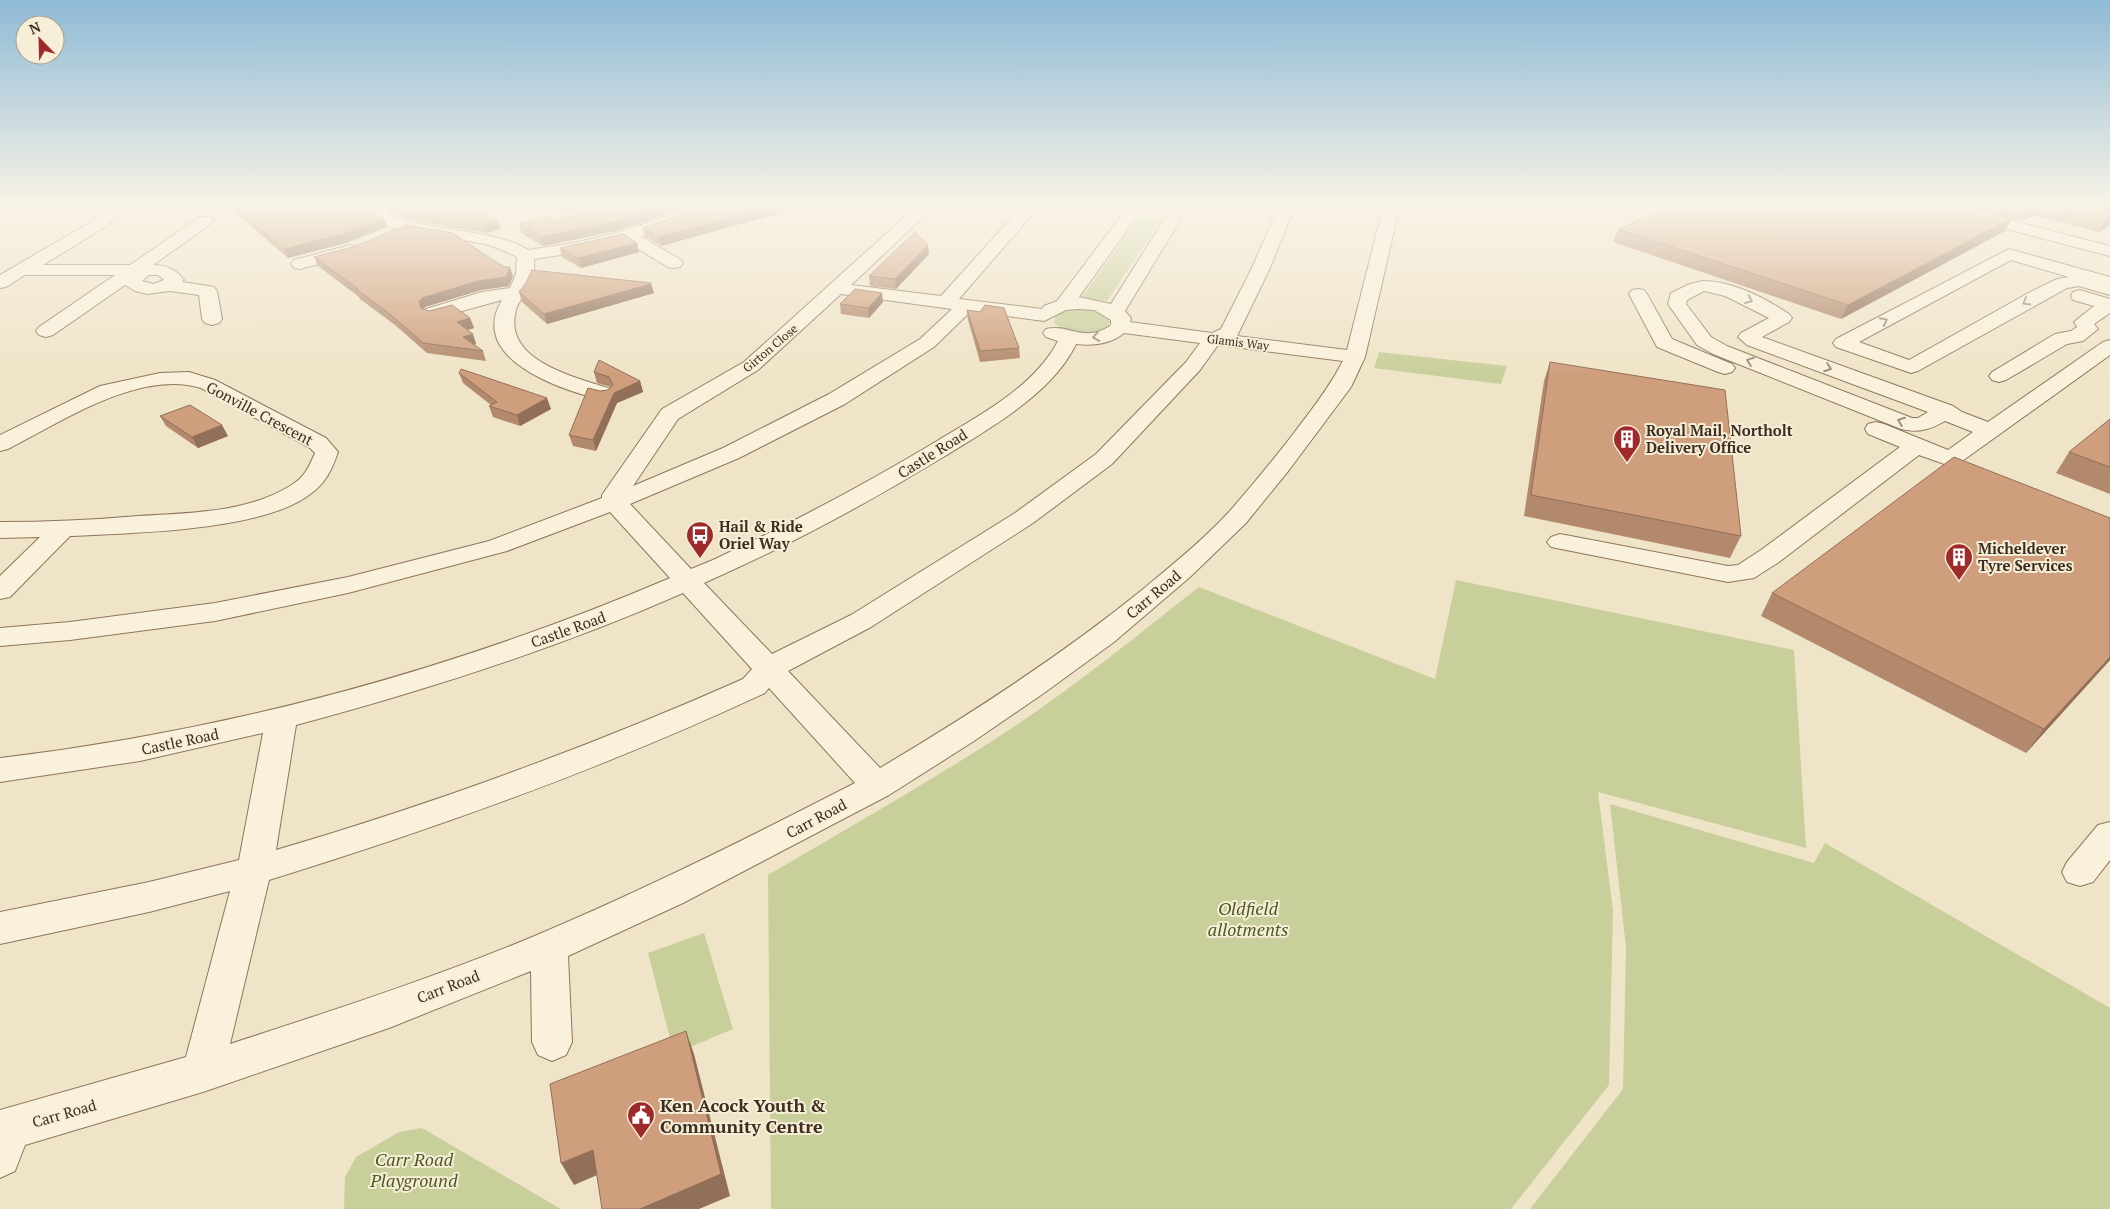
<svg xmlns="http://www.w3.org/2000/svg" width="2110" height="1209" viewBox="0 0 2110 1209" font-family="'PT Serif',serif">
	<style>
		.green { fill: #c9cf9b }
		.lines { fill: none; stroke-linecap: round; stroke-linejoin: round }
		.minor-casing { stroke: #8d765c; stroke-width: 2 }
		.minor { fill: #faf1dc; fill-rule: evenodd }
		.wall { fill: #b2896c }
		.shaded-wall { fill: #916f58 }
		.building { fill: #cf9f7d; stroke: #916f58 }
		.oneway { stroke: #9c907e }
		.labels { text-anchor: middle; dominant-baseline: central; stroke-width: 4; stroke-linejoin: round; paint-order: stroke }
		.far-street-label { font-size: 12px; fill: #3d2e20; stroke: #f7eed8 }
		.street-label { font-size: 15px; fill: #3d2e20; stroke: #f7eed8 }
		.poi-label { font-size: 15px; font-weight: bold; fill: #3d2e20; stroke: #f7eed8; text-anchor: start }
		.near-park-label { font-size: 18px; font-style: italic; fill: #4d5a26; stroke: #f7eed8 }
		.near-poi-label { font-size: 18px; font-weight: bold; fill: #3d2e20; stroke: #f7eed8; text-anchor: start }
	</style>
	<rect width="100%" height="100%" fill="#f0e4c8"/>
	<path class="green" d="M484 204H625L565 220 538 207 511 215 500 208 490 210Z
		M1139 218 1161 220 1107 301 1081 298Z
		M1077 309C1088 309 1107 309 1110 322 1100 339 1066 335 1054 323L1055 317 1064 311Z
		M1379 352 1507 366 1501 384 1374 368Z
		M1456 580 1794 650 1806 848 1598 792 1613 911 1609 1085 1511 1209H771L768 875C851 826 935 779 1015 726 1079 683 1139 634 1199 587L1435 679Z
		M1610 804 1814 863 1825 843 2110 1008V1209H1530L1623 1089 1626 948Z
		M704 933 733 1029 674 1054 648 953Z
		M422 1128 561 1209H344L345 1177 356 1157 399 1132Z"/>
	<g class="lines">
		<g class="minor-casing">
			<path id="minor" d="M0 204H12L10 207 0 210Z
				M89 204H106L116 216 108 225 43 265H130L200 217H212L214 220 212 223 153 265C166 265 176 269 184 280L182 282 214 287 217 291 222 319 219 323 212 325 205 323 202 319 199 295 170 291 147 294 135 291 125 285 53 335 46 337 39 335 36 331 39 327 115 275H25L6 287 0 288V275L96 219 99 216ZM149 275H158L164 280 153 284 142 281Z
				M259 204H277L281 208 299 204H328L326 207 278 219 272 217Z
				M358 204H376L391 215 407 222 491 236 515 243 528 250 574 243 617 233 703 204H726L724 207 641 237 680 259 683 263 680 267 674 268 668 267 625 241 574 253 534 259C535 271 533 286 525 295 521 299 518 303 516 310 502 361 575 377 611 389L614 394 611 399 603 400C561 390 467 359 502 300L433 319 426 317 424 313 426 309 482 292 510 288 516 274 517 257C507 252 498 248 488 245 450 234 385 241 358 204Z
				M919 204H937L851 285 941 296 1024 204H1041L959 299 1042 309 1044 306 1057 301 1130 204H1146L1079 297 1111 304 1174 204H1190L1125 311 1131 318 1130 322 1212 333 1221 329 1251 270 1280 204H1296L1269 270 1237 336 1347 350 1384 204H1400L1365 357 1351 387 1289 470 1246 523 1190 577 1114 642 1044 693 974 741 889 795 683 903 568 956 572 1042 566 1055 552 1061 538 1055 532 1042 531 971 389 1028 203 1092 25 1145 15 1171 0 1178V1110L186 1057 230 891 149 912 0 944V912L149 882 239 860 263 733 140 761 0 782V758C229 731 457 669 670 578L610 512 507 551 348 593 215 621 70 640 0 646V628L70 622 215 603 348 577 489 541 602 498V495L662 409 744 362ZM841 294 952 309 920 339 829 394 723 448 633 486 678 419 758 370ZM1078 309 1094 310 1111 320V325C1085 344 1068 323 1046 329L1043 333 1046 337 1058 341C1034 387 980 415 937 441 864 485 790 524 713 560L691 569 630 504 739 458 845 404 934 347 971 311 1044 321 1066 310ZM1124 333 1200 343 1186 362 1096 454 1015 513 851 615 772 654 704 583C788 546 868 503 945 456 990 428 1053 393 1076 344 1092 346 1111 344 1124 333ZM1218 345 1343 361C1327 391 1307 416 1287 442 1268 466 1249 489 1229 512 1203 540 1172 565 1142 590 1059 657 971 714 880 768L788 671 871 627 1033 523 1112 464 1200 370ZM683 593 752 669 743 679C592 746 435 803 276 850L296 725C427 690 558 648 683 593ZM769 688 855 783C750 837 646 889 537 935 437 977 334 1010 230 1044L269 880C438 828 604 768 765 693Z
				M1920 204H1948L2110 246V256L1922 207Z
				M350 245 356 246 359 250 356 254 300 269 294 268 291 264 294 260Z
				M2009 249 2110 277V295L2079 286 2067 288 1918 371 1911 373 1836 347 1833 343 1836 339ZM2011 260 2069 277 2057 279 2032 291 1909 360 1859 342Z
				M1703 281C1732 281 1765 298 1789 314L1792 318 1789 322 1762 337 1953 406 1962 412 1988 422 2103 342 2110 340V355L1958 464 1950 466 1919 455 1779 562 1754 578 1728 582 1551 547 1547 542 1551 537 1560 534 1728 566 1738 565 1761 550 1900 447 1868 434 1865 429 1868 424 1876 422 1884 424 1948 450 1973 432 1945 421C1929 430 1919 433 1901 429L1713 354 1697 345 1668 304 1671 293 1690 284ZM1704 291 1725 296 1769 318 1741 333 1738 337 1747 345 1928 412 1918 418H1912L1727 346 1711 337 1686 304 1687 300Z
				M1638 289 1644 290 1647 294 1672 339 1732 364 1735 368 1732 372 1725 374 1718 372 1657 347 1629 294 1632 290Z
				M2080 290 2110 299V313L2094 324 2098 329 2083 341 2067 344 2006 380 1999 382 1992 380 1989 376 1992 372 2055 334 2071 331 2077 327 2074 322 2094 306 2073 300 2071 296 2073 292Z
				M189 372 215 380 326 438 338 452C332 470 325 484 309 495 261 531 131 533 70 536L10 597 0 599V576L40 537 0 538V522C46 522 92 520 138 516 188 513 246 513 290 486 304 478 309 467 315 453L310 448 201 388C140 369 61 422 8 449L0 451V435L100 386 160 373Z
				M2110 822V860L2093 882 2080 886 2067 882 2062 872 2067 862 2098 825Z"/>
		</g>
		<use href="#minor" class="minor"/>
	</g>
	<path class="wall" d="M225 204H262L267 210 275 212 369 211 384 218 387 227 346 243 288 258Z
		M380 204H471L501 229 486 233 408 220 392 213Z
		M616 204H696L616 231 543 246 521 233 519 224 556 221Z
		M711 204H792L773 215 661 246 645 237 643 228Z
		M1679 204H2110V225L2099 232 2033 215 2022 221 2011 218 2005 231 1841 319 1613 242 1618 229Z
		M637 243 639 252 581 268 562 257 560 248Z
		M929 254 896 289 870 286 869 276Z
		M314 257 513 276 509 286 481 290 425 307 424 309 429 311 470 318 474 328 468 330 476 344 474 345 483 351 486 361 427 353 395 325 360 299 359 297 318 266Z
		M651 283 654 293 547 324 522 302 519 292Z
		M883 302 869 318 841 314 840 304Z
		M967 310 1019 348 1020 358 980 362 968 320Z
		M1550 362 1741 536 1730 558 1524 516 1544 381Z
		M594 372 640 381 643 392 617 403 596 451 573 446 569 435 600 391 608 390 611 387 597 383Z
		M459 373 551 409 520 426 493 417 489 406 491 405 463 383Z
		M160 416 228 436 198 448 166 426Z
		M2110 419V494L2056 473 2069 452Z
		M2110 518V660L2026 753 1761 616 1772 593Z"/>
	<path class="shaded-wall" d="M669 204H696L616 231 543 246 541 237Z
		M776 204H792L773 215 661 246 659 237Z
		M2036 204H2039L2033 215 2022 221 2029 208Z
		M2110 217V225L2099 232 2106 219Z
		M384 218 387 227 346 243 288 258 284 249Z
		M2012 218 2005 231 1841 319 1848 305Z
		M498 221 501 229 486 233 483 224Z
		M637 243 639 252 581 268 578 258Z
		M928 245 929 254 896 289 895 279Z
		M510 267 513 276 509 286 481 290 425 307 422 312 419 302 422 298Z
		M651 284 654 293 547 324 544 314Z
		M882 293 883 302 869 318 868 308Z
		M470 318 474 328 460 332 457 322Z
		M473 334 476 344 467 347 463 337Z
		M640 381 643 392 617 403 596 451 593 440 614 393Z
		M547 398 551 409 520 426 517 415Z
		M222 425 228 436 198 448 192 437Z
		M2110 657V660L2026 753 2044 729Z
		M686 1031 694 1054 730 1196 699 1209H640Z
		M593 1150 604 1172 574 1185 561 1163Z"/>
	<path class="building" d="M231 204H262L267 210 275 212 306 204H362L369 211 384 218 343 234 284 249Z
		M388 204H471L498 221 483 224 404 211Z
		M616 204H669L614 222 541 237 519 224 547 216 556 221Z
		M711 204H776L772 207 659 237 643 228Z
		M1679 204H1960L2012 218 1848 305 1618 229Z
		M2013 204H2036L2029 208Z
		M2046 204H2110V217L2106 219Z
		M406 225 453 233 493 260 505 267H510L506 277 478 281 422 298 419 302 421 308 429 311 452 305 470 318 457 322 473 334 463 337 483 351 423 343 391 315 356 289H358L314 257 356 246Z
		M915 232 928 245 895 279 869 276Z
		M623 234 637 243 578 258 560 248Z
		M532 270 651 283V284L544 314 519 292 526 283Z
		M855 289 882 293 868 308 840 304Z
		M985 305 1004 308 1019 348 980 351 967 310 980 312Z
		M599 360 640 381 614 393 593 440 569 435 588 388 600 391 608 390 613 385 609 377 594 372Z
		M1550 362 1725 390 1741 536 1531 495Z
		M461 369 547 398 517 415 489 406 497 402 459 373Z
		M190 405 222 425 192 437 160 416Z
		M2110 419V467L2069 452Z
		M1954 457 2110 518V657L2044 729 1772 593Z
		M686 1031 721 1174 640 1209H602L593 1150 561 1163 550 1084Z"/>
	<defs><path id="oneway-chevron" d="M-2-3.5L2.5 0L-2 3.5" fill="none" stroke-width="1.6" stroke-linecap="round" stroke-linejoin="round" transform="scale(1.25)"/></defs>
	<g class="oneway">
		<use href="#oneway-chevron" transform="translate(1749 300) rotate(24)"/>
		<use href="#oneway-chevron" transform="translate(2026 302) rotate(150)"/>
		<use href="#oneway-chevron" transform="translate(1884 321) rotate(-28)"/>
		<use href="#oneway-chevron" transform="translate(1096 337) rotate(171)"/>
		<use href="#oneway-chevron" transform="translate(1750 361) rotate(-159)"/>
		<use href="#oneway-chevron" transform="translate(1828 368) rotate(20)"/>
		<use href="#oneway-chevron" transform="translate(1901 421) rotate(-159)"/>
	</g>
	<linearGradient id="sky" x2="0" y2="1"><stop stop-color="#8fbad6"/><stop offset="0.55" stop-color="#f8f3e6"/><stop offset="1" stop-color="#f8f3e6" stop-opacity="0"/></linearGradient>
	<rect width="2110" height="374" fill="url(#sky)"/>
	<defs>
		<g id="building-pin" transform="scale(1.4375)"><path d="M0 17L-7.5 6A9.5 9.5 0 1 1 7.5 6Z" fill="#9e2a2b" stroke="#f7eed8"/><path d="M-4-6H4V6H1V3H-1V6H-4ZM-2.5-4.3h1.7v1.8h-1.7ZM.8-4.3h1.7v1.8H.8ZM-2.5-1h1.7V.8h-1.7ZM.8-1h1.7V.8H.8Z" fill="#fff"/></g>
		<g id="bus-pin" transform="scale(1.4375)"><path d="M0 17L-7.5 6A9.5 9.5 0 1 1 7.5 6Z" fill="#9e2a2b" stroke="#f7eed8"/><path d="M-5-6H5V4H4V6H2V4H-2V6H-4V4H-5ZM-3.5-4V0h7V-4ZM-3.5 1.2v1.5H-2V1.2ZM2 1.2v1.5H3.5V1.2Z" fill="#fff"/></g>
		<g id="civic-pin" transform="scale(1.4375)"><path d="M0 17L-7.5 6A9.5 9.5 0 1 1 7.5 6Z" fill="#9e2a2b" stroke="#f7eed8"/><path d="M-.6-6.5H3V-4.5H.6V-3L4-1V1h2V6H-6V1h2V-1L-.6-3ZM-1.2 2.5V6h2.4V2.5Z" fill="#fff"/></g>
	</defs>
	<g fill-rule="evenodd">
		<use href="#building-pin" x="1627" y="439"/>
		<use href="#bus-pin" x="700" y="535"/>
		<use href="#building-pin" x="1959" y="557"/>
		<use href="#civic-pin" x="641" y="1115"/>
	</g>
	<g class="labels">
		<g class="far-street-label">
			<text transform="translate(1238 342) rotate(7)">Glamis Way</text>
			<text transform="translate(770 348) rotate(-40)">Girton Close</text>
		</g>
		<g class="street-label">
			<text transform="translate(260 413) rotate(28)">Gonville Crescent</text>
			<text transform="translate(932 453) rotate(-32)">Castle Road</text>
			<text transform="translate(1153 594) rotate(-40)">Carr Road</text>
			<text transform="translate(568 629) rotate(-20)">Castle Road</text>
			<text transform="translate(180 741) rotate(-12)">Castle Road</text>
			<text transform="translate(816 818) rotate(-28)">Carr Road</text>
			<text transform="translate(448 986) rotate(-21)">Carr Road</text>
			<text transform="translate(64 1113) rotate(-16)">Carr Road</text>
		</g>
		<g class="poi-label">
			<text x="1646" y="430">Royal Mail, Northolt<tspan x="1646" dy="17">Delivery Office</tspan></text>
			<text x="719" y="526">Hail &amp; Ride<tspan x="719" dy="17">Oriel Way</tspan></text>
			<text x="1978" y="548">Micheldever<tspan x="1978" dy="17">Tyre Services</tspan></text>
		</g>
		<g class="near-park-label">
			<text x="1248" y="908">Oldfield<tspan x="1248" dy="21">allotments</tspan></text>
			<text x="414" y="1159">Carr Road<tspan x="414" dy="21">Playground</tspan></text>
		</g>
		<g class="near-poi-label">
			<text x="660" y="1105">Ken Acock Youth &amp;<tspan x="660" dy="21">Community Centre</tspan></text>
		</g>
	</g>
	<g transform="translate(40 40) rotate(337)"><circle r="24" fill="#f7eed8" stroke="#ada18e"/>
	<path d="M0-4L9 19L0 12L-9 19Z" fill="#9e2a2b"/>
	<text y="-8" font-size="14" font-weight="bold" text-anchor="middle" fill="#3d2e20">N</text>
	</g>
</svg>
